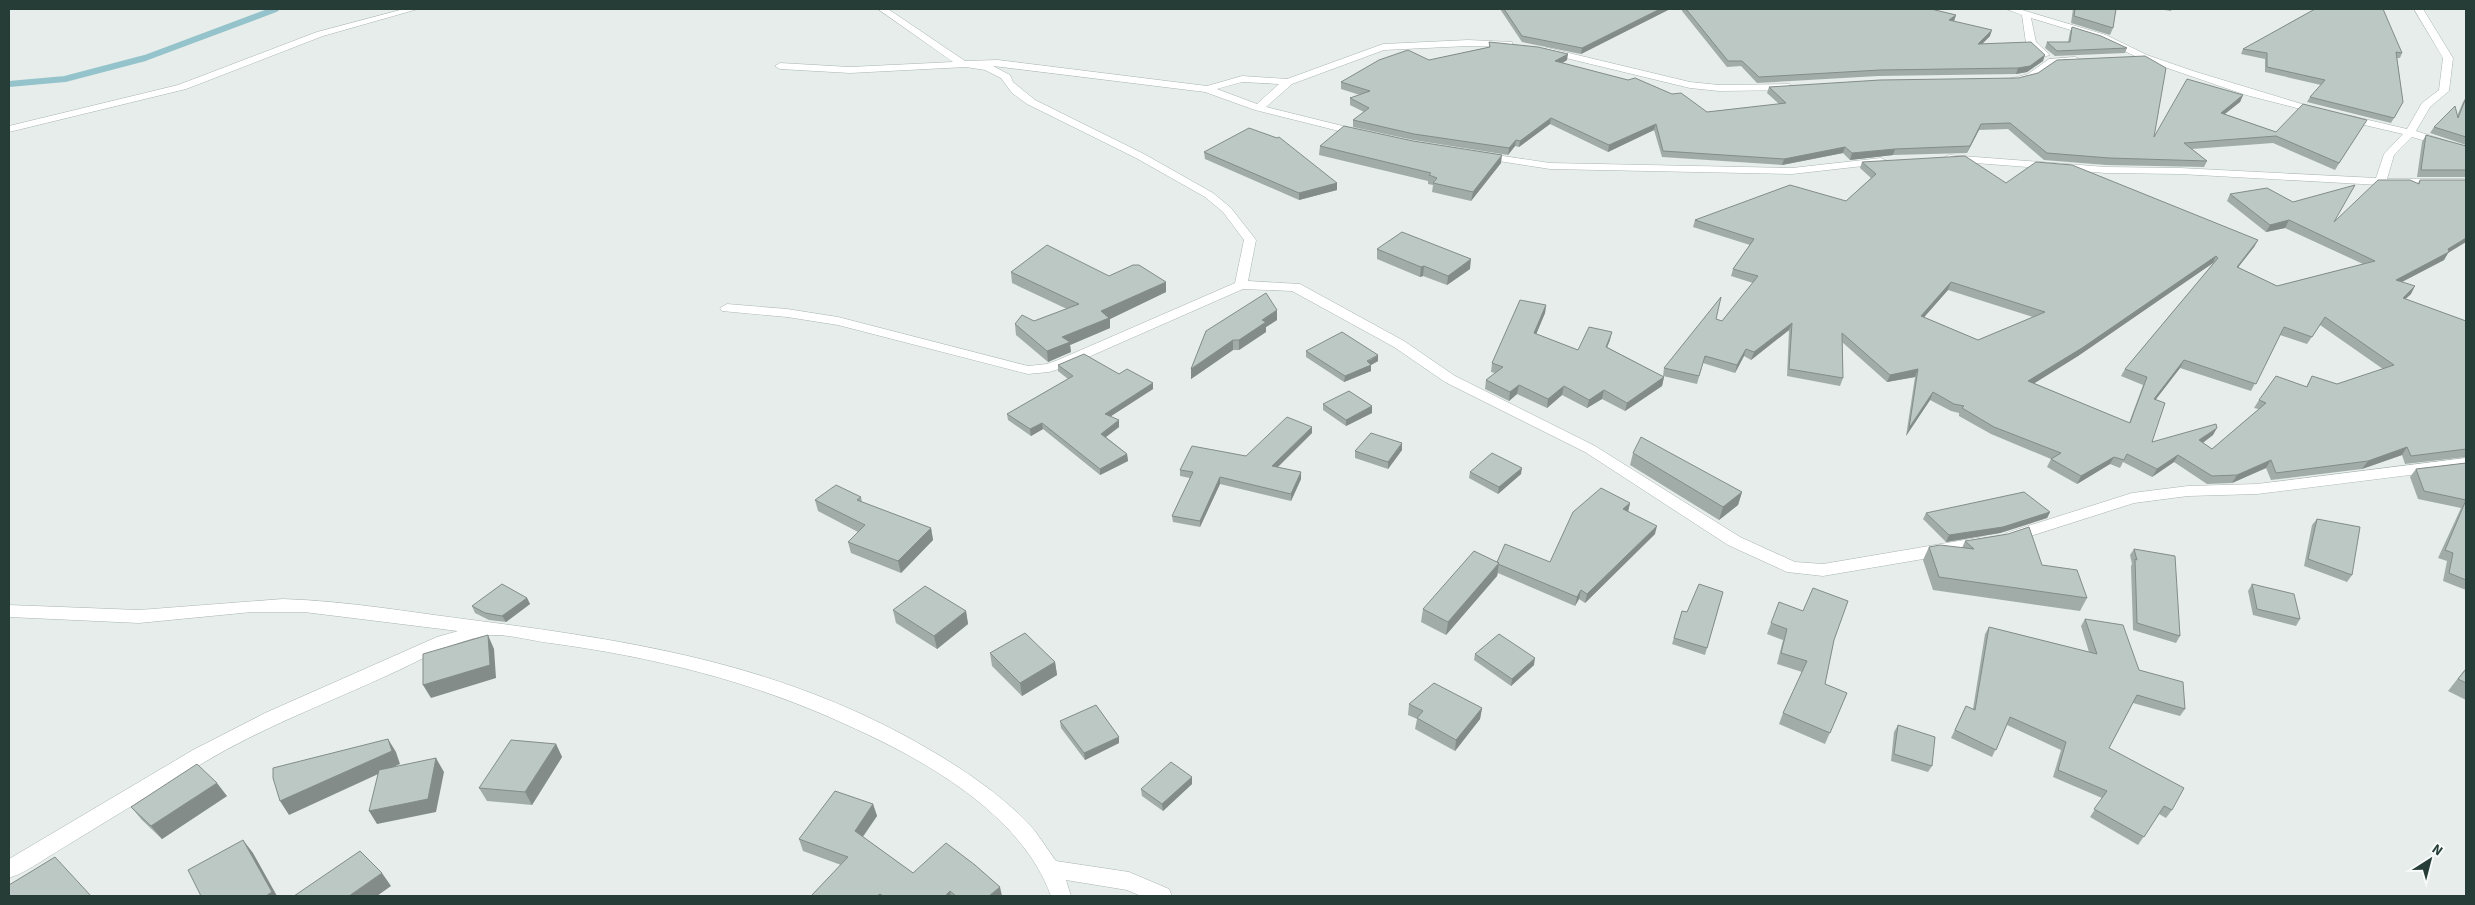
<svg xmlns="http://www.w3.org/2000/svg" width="2475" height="905" viewBox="0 0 2475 905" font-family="'Source Sans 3',sans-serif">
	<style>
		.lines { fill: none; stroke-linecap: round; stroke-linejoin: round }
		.stream { stroke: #94c3cc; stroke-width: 6 }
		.minor-casing { stroke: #a9b5b1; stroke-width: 1 }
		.minor { fill: #fff; fill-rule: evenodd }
		.wall { fill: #a1aca8; fill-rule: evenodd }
		.shaded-wall { fill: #838c88 }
		.building { fill: #bbc8c3; stroke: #838c88; fill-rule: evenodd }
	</style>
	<rect width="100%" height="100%" fill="#e6edea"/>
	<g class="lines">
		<path class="stream" d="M9 84 65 79 145 58 276 9"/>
		<g class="minor-casing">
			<path id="minor" d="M404 9H418L323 36 186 89 9 132V126L178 85 317 32Z
				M878 9H888L965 61 998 60 1207 86 1242 76 1287 79 1383 44 1468 40 1512 42V46L1509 47 1468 46 1384 50 1292 84 1266 107 1363 131 1364 133 1359 136 1255 110 1205 92 993 66 1010 75 1013 82 1035 100 1144 154 1213 193 1231 208 1256 240 1248 281 1300 284 1404 341 1455 376 1595 446 1740 537 1795 562 1823 564 1982 537 1988 539 1990 543 1988 547 1982 549 1823 576 1787 572 1728 545 1585 452 1445 382 1394 347 1292 291 1243 289 1068 366 1049 372 1028 374 838 325 787 317 722 311 720 308 727 304 787 309 838 317 1028 366 1047 364 1058 360 1235 283 1244 240 1223 212 1205 197 1136 158 1027 104 1012 93 1001 78 985 70 966 67 850 73 780 69 775 66 780 63 850 67 953 62ZM1242 82 1279 84 1257 104 1217 89Z
				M2006 9H2019L2106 35 2147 55 2193 71 2325 111 2320 114 2246 95 2141 59 2100 39 2031 18 2036 42 2050 55 2042 57 2026 43 2022 15Z
				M2414 9H2423L2453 58 2449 91 2430 107 2416 131 2466 147V153L2412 137 2394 155 2387 179H2466V185H2380L2180 174 2106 173 1949 161 1943 158 1949 155 2106 167 2180 168 2376 178 2384 154 2403 134 2343 120 2342 118 2347 115 2407 129 2422 103 2439 90 2443 58Z
				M1548 48 1690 82 1719 85 1789 84 1794 87 1789 90 1719 91 1690 88 1545 53V49Z
				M2075 57 2078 58V62L2054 64 2035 78 2014 82 2009 79 2028 74 2049 59Z
				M1483 153 1550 163 1792 168 1881 158 1887 161 1881 164 1792 174 1550 169 1479 158V154Z
				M2466 458V468L2257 494 2188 496 2134 503 2012 542 2006 541 2004 537 2006 533 2132 493 2188 486 2257 484Z
				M283 599C349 601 414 613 480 621 633 641 771 663 909 738 952 762 994 788 1029 824 1039 835 1047 849 1056 861L1129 872 1169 889 1172 896H1141L1127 890 1066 880 1071 896H1051C1021 813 923 759 847 725 752 681 653 657 550 643 532 641 501 632 485 636 450 642 418 662 386 676 325 704 261 728 203 763 159 789 115 816 71 843 51 854 30 871 9 878V859L193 750 265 713 437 637 458 631 304 612H252L139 623 9 617V605L139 610Z"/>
		</g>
		<use href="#minor" class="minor"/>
	</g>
	<path class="wall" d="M1500 9H1670L1581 54 1522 42Z
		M1682 9H1931L1956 15 1954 21 1990 36 1982 44 2043 61 2027 72 2016 74 1878 76 1757 83 1741 66 1727 67 1682 11Z
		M2073 9H2116L2113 28 2110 35 2071 23Z
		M2158 9H2172L2171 11Z
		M2315 9 2402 53 2400 58H2397L2403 102 2391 123 2307 102 2310 97 2321 85 2265 72V59L2241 54 2243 49Z
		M2072 27 2127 48 2125 53 2055 56 2045 48 2047 42H2068L2070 32Z
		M1489 42 1567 60 1563 63 1707 112 1779 104 1767 93 1769 87 2154 137 2243 95 2240 102 2225 114 2276 132 2363 126 2335 170 2273 143 2192 149 2207 161 2204 167 2106 165 2044 160 2008 129 1979 130 1967 153 1893 155 1850 160 1843 153 1782 165 1662 157 1654 130 1608 152 1550 124 1519 147 1515 146 1508 155 1413 140 1353 127V120L1364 112 1350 105V98L1360 95 1341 89V82L1429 60 1489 47Z
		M2466 97V145L2430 133 2434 127 2457 116 2463 102Z
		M2426 135 2466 146V179V177H2417L2422 142Z
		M1320 146 1501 163 1471 201 1432 192 1433 185 1428 184V181L1319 155Z
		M1204 152 1337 183V190L1299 200 1205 159Z
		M1862 162 2006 183 2258 240 2254 247 2238 267 2277 286 2363 264 2285 228 2266 232 2227 201 2230 194 2293 202 2335 222 2418 183 2420 180 2448 253 2444 260 2402 282 2411 294 2405 299 2466 321V457L2405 464 2402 455 2362 469 2271 480 2266 468 2232 483 2207 484 2174 462 2152 477 2123 462 2120 468 2110 464 2077 484 2047 467 2051 459 1991 434 1959 416V413L1951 411 1930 400 1906 436 1915 377 1887 382 1842 342 1843 378 1840 386 1787 376 1789 330 1751 360 1744 356 1735 373 1703 363 1697 384 1663 376 1664 368 1716 319 1722 321 1753 283 1731 276 1733 269 1750 245 1693 227 1695 220 1846 201 1871 178 1860 168ZM2213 263V264L2125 369 2121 376 2143 385 2129 423 2034 383 2078 356ZM1948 290 2033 317 1978 340 1924 317ZM2320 325 2383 369 2337 384 2312 376 2306 387 2259 400 2254 408 2259 409 2212 449 2203 443 2213 435 2152 442 2155 400 2180 368 2251 391 2280 335 2307 344Z
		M1377 249 1470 269 1447 285 1423 276 1420 277 1377 259Z
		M1011 272 1109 276 1166 292 1110 319V328L1070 345 1071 352 1048 362 1016 335 1015 324 1034 321 1067 309 1012 283Z
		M1546 305 1545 313 1536 334 1578 350 1610 340 1607 347 1664 377 1662 386 1625 411 1602 399 1587 408 1562 395 1547 408 1517 394 1509 401 1485 389 1486 380 1495 373 1491 372 1492 363Z
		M1277 320 1266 327V332L1239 350H1233L1191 379V369L1206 331Z
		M1306 351 1378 361 1371 365V371L1344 382 1306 357Z
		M1058 365 1119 374 1153 383V389L1111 416 1119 427 1106 437 1127 454 1128 461 1100 475 1043 429 1031 436 1008 420 1007 414 1068 379 1058 371Z
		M1323 404 1372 406V413L1346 426 1323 410Z
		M1312 433 1277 467 1301 479 1291 501 1220 484 1200 527 1173 522 1172 516 1190 478 1180 476V470L1246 456Z
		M1402 450 1388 469 1355 458V451Z
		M1633 453 1742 492 1738 505 1719 520 1630 465Z
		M2466 463V590L2443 581 2447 561 2438 558 2461 508 2418 499 2410 477 2416 469Z
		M1470 472 1521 474 1498 494 1469 478Z
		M861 497 862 502 931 528 933 540 901 573 851 553 848 542 858 532 818 511 815 500Z
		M1630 503 1628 511 1655 534 1585 603 1579 599 1575 606 1498 573 1497 576 1446 635 1421 622 1423 609 1497 562H1550Z
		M2050 512 2047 518 2000 533 1946 542 1923 519 1926 513Z
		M2317 519 2352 575 2347 582 2304 566 2312 525Z
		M1965 541 2042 565 2087 598 2080 611 1933 590 1923 560 1929 547 1962 548Z
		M2134 549 2180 636 2176 643 2133 630 2131 566 2132 564 2130 555Z
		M2252 584 2300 619 2296 626 2253 615 2248 591Z
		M1723 592 1705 655 1672 644 1682 611 1687 612Z
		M527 598 530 604 506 622 489 620 475 613 472 606Z
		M893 610 966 611 968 624 937 649 896 623Z
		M2085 619 2139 670 2185 709 2180 716 2133 703 2109 748 2172 810 2166 818 2159 814 2138 845 2090 817 2102 798 2053 777 2061 750 2007 725 1992 757 1951 738 1966 706 1973 709 1985 634 1989 627 2089 652 2081 626Z
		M1771 623 1834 640 1825 684 1847 693 1825 744 1779 724 1783 713 1802 672 1777 664 1783 640 1767 634Z
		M990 653 1055 662 1057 675 1022 696 992 666Z
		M1475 654 1534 665 1511 686 1474 660Z
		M2466 668V700L2448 691Z
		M1409 704 1482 708 1480 719 1455 751 1415 729 1417 719 1408 715Z
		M1060 721 1119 743 1085 760 1061 728Z
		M1898 725 1932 766 1928 772 1891 761 1894 732Z
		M556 744 562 757 532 805 487 801 479 788Z
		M1192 777V784L1163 811 1142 796 1141 789Z
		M227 796 162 839 142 820 131 807Z
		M873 804 877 816 863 837 913 873 1002 896H811L841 865 803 851 799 839Z"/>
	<path class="shaded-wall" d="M1660 9H1670L1581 54 1582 48Z
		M1956 15 1954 21 1949 20Z
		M1992 30 1990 36 1976 50 1978 44Z
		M1568 54 1567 60 1554 67 1555 61Z
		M2045 55 2043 61 2027 72 2016 74 2018 68Z
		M2243 95 2240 102 2218 119 2221 113Z
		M1551 118 1550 124 1519 147 1520 141Z
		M1656 124 1654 130 1608 152 1609 145Z
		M1981 124 1979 130 1967 153 1970 146Z
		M1516 140 1515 146 1508 155 1509 148Z
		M1845 147 1843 153 1782 165 1784 159Z
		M1895 149 1893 155 1850 160 1852 153Z
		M1502 155 1501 163 1471 201 1473 192Z
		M1337 183V190L1299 200V193Z
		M2289 220 2285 228 2266 232 2270 225Z
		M2466 238V242L2448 253 2444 260 2392 287 2396 280Z
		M2258 240 2254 247 2233 274 2237 267Z
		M2216 256 2213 263 2078 356 2025 389 2028 381Z
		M1471 259 1470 269 1447 285 1448 276Z
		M1424 266 1423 276 1420 277 1421 267Z
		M1166 282V292L1110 319V328L1070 345 1071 352 1048 362 1047 351 1062 337 1101 311Z
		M1951 282 1948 290 1919 323 1921 316Z
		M2415 286 2411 294 2398 306 2403 298Z
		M1546 305 1545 313 1533 342 1534 333Z
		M1277 310V320L1266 327V332L1239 350V340L1262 320Z
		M1792 323 1789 330 1751 360 1754 352Z
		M1612 332 1610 340 1604 355 1606 347Z
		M1233 340V350L1191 379V369Z
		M1746 349 1744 356 1735 373 1737 365Z
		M1378 355V361L1371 365V371L1344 382 1345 376Z
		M2184 360 2180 368 2150 407 2154 399Z
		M1918 369 1915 377 1887 382 1890 375Z
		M1664 377 1662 386 1625 411 1627 403Z
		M1153 383V389L1105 420V414Z
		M1519 385 1517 394 1509 401 1510 392Z
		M1564 386 1562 395 1547 408 1548 399Z
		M1604 390 1602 399 1587 408 1589 400Z
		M1933 392 1930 400 1906 436 1909 428Z
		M1372 406V413L1346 426V420Z
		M1119 420V427L1102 440 1101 434Z
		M1042 423 1043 429 1031 436 1030 429Z
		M1312 427V433L1272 473V466Z
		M2217 428 2213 435 2195 448 2199 440Z
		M1402 443V450L1388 469V462Z
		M2407 447 2402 455 2362 469 2368 461Z
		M1127 454 1128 461 1100 475V469Z
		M2178 455 2174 462 2152 477 2157 469Z
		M2114 457 2110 464 2077 484 2081 476Z
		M2271 460 2266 468 2232 483 2237 475Z
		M1522 468 1521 474 1498 494 1499 487Z
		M1301 472V479L1291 501V494Z
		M1220 477V484L1200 527V521Z
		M1742 492 1738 505 1719 520 1723 507Z
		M1630 503 1628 512 1623 509Z
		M2050 512 2047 518 2000 533 1946 542 1949 535Z
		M1657 526 1655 534 1585 603 1587 594Z
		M931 528 933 540 901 573 898 561Z
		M1499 563 1497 576 1446 635 1448 622Z
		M1581 590 1579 599 1575 606 1577 597Z
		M527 598 530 604 506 622 502 616Z
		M966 611 968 624 937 649 934 636Z
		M488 635 494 649 496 678 431 698 423 685Z
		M1535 658 1534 665 1511 686 1512 679Z
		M1055 662 1057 675 1022 696 1020 683Z
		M1482 708 1480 719 1455 751 1456 740Z
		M1119 737V743L1085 760 1084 753Z
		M388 739 396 752 400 764 289 815 280 801Z
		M556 744 562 757 532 805 525 792Z
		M436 758 444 772 436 812 377 824 369 811Z
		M1192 777V784L1163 811 1162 804Z
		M217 783 227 796 162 839 151 826Z
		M873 804 877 816 858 843 855 831Z
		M243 840 253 853 277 896H266Z
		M382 873 391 886 377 896H349Z
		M1000 887 1002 896H989Z
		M950 891 951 896H945Z"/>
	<path class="building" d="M1504 9H1660L1582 48 1522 36Z
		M1686 9H1931L1956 15 1949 20 1992 30 1978 44 2031 42 2045 55 2030 66 2018 68 1880 70 1759 77 1742 61H1728Z
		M2075 9H2116L2113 28 2074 16Z
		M2315 9H2383L2402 53 2396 52 2403 102 2394 118 2310 97 2325 80 2267 67V53L2243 49Z
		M2072 27 2101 36 2127 48 2057 51 2047 42H2070Z
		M1489 42 1538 47 1568 54 1555 61 1628 80 1635 78 1672 94 1681 93 1707 112 1786 103 1769 87 1880 80 2018 78 2038 73 2057 60 2145 56 2166 68 2154 137 2187 79 2243 95 2221 113 2276 132 2303 104 2367 120 2339 163 2276 136 2184 143 2207 161 2109 158 2047 153 2010 123 1981 124 1970 146 1895 149 1852 153 1845 147 1784 159 1663 151 1656 124 1609 145 1551 118 1520 141 1516 140 1509 148 1414 134 1353 120 1369 108 1350 98 1370 91 1341 82 1379 60 1408 50 1429 60 1490 47Z
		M2466 98V137L2434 127 2455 106 2458 118Z
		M1344 126 1413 141 1502 155 1473 192 1433 183 1437 178 1429 175 1431 173 1320 146Z
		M1249 128 1277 138 1279 137 1337 183 1299 193 1204 152Z
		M2426 135 2466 146V170H2421Z
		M1965 156 2006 183 2036 162 2072 165 2258 240 2237 267 2277 286 2375 261 2289 220 2270 225 2230 194 2267 188 2293 202 2355 185 2334 222 2378 180H2410L2419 184 2420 180H2466V238L2448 249 2449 252 2396 280 2415 286 2403 298 2466 321V449L2411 456 2407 447 2368 461 2276 473 2271 460 2237 475 2212 476 2178 455 2157 469 2127 454 2124 460 2114 457 2081 476 2051 459 2061 453 1994 427 1962 408 1964 406 1954 404 1933 392 1909 428 1918 369 1890 375 1842 333 1843 378 1789 369 1792 323 1754 352 1746 349 1737 365 1705 356 1699 376 1664 368 1721 297 1716 319 1722 321 1758 276 1733 269 1754 239 1695 220 1790 185 1846 201 1876 174 1862 162ZM2216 256 2218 258 2125 369 2147 377 2130 423 2028 381 2082 348ZM1951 282 2045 312 1978 340 1921 316ZM2325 317 2394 365 2337 384 2312 376 2307 387 2276 376 2259 400 2266 403 2212 449 2199 440 2217 428 2216 424 2152 442 2165 403 2154 399 2184 360 2256 384 2284 327 2312 337Z
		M1402 232 1471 259 1448 276 1424 266 1421 267 1377 249Z
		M1047 245 1109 276 1133 265H1139L1166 282 1101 311 1109 318 1062 337 1070 342 1047 351 1015 324 1022 315 1034 321 1079 304 1011 272Z
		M1266 293 1277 310 1262 320 1266 322 1239 340H1233L1191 369 1206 331Z
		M1520 300 1546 305 1534 333 1578 350 1589 327 1612 332 1606 347 1664 377 1627 403 1604 390 1589 400 1564 386 1548 399 1519 385 1510 392 1486 380 1503 367 1492 363Z
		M1342 332 1378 355 1367 361 1371 365 1345 376 1306 351Z
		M1084 354 1119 374 1127 369 1153 383 1105 414 1119 420 1101 434 1127 454 1100 469 1042 423 1030 429 1007 414 1073 376 1058 365Z
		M1349 391 1372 406 1346 420 1323 404Z
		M1287 417 1312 427 1272 466 1301 472 1291 494 1220 477 1200 521 1172 516 1193 472 1180 470 1192 446 1246 456Z
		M1371 433 1402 443 1388 462 1355 451Z
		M1641 437 1742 492 1723 507 1633 453Z
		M1492 453 1522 468 1499 487 1470 472Z
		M2466 463V500L2424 491 2416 469Z
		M836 485 861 497 857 500 931 528 898 561 848 542 865 525 815 500Z
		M1601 488 1630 503 1623 509 1657 526 1587 594 1581 590 1577 597 1498 564 1499 563 1497 562 1505 544 1550 562 1573 512Z
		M2024 492 2050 512 2003 527 1949 535 1926 513Z
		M2466 500V580L2449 573 2453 553 2445 550Z
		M2317 519 2360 527 2352 575 2308 559Z
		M2029 527 2042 565 2077 570 2087 598 1939 577 1929 547 1940 545 1974 549 1965 541 2008 534Z
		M2134 549 2175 556 2180 636 2137 623 2135 559 2137 560Z
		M1474 551 1499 563 1448 622 1423 609Z
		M502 584 527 598 502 616 485 613 472 606Z
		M1699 584 1723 592 1707 648 1674 638 1682 611 1687 612Z
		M2252 584 2294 594 2300 619 2257 609Z
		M925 586 966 611 934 636 893 610Z
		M1813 588 1848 601 1834 640 1825 684 1847 693 1830 733 1783 713 1807 661 1781 653 1787 629 1771 623 1779 602 1803 611Z
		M2085 619 2123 625 2139 670 2183 682 2185 709 2137 695 2109 748 2184 788 2172 810 2164 806 2144 837 2094 809 2107 791 2058 770 2066 742 2010 717 1996 750 1955 730 1966 706 1975 710 1989 627 2097 654Z
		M1025 633 1055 662 1020 683 990 653Z
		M1499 634 1535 658 1512 679 1475 654Z
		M488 635 490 665 423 685V654Z
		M2466 669V683L2458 679Z
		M1434 683 1482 708 1456 740 1417 718 1423 711 1409 704Z
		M1096 705 1119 737 1084 753 1060 721Z
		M1898 725 1935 737 1932 766 1894 754Z
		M388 739 392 751 280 801 273 778V768Z
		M511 740 556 744 525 792 479 788Z
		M436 758 428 799 369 811 379 770Z
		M1171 762 1192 777 1162 804 1141 789Z
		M197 764 217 783 151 826 131 807Z
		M835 791 873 804 855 831 913 873 946 843 975 865 1000 887 989 896H956L950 891 945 896H883L880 894 877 896H811L848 857 799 839Z
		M243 840 272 892 266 896H201L188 870Z
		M360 851 382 873 349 896H294Z
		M55 857 91 896H9V885Z"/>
	<rect width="2475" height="905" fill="none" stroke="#263d37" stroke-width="20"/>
	<g transform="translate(2430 860) rotate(36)" stroke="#f6faf8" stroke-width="4" paint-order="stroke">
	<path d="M0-4L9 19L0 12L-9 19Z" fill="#263d37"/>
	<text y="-8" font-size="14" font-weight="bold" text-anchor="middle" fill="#263d37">N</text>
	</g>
</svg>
